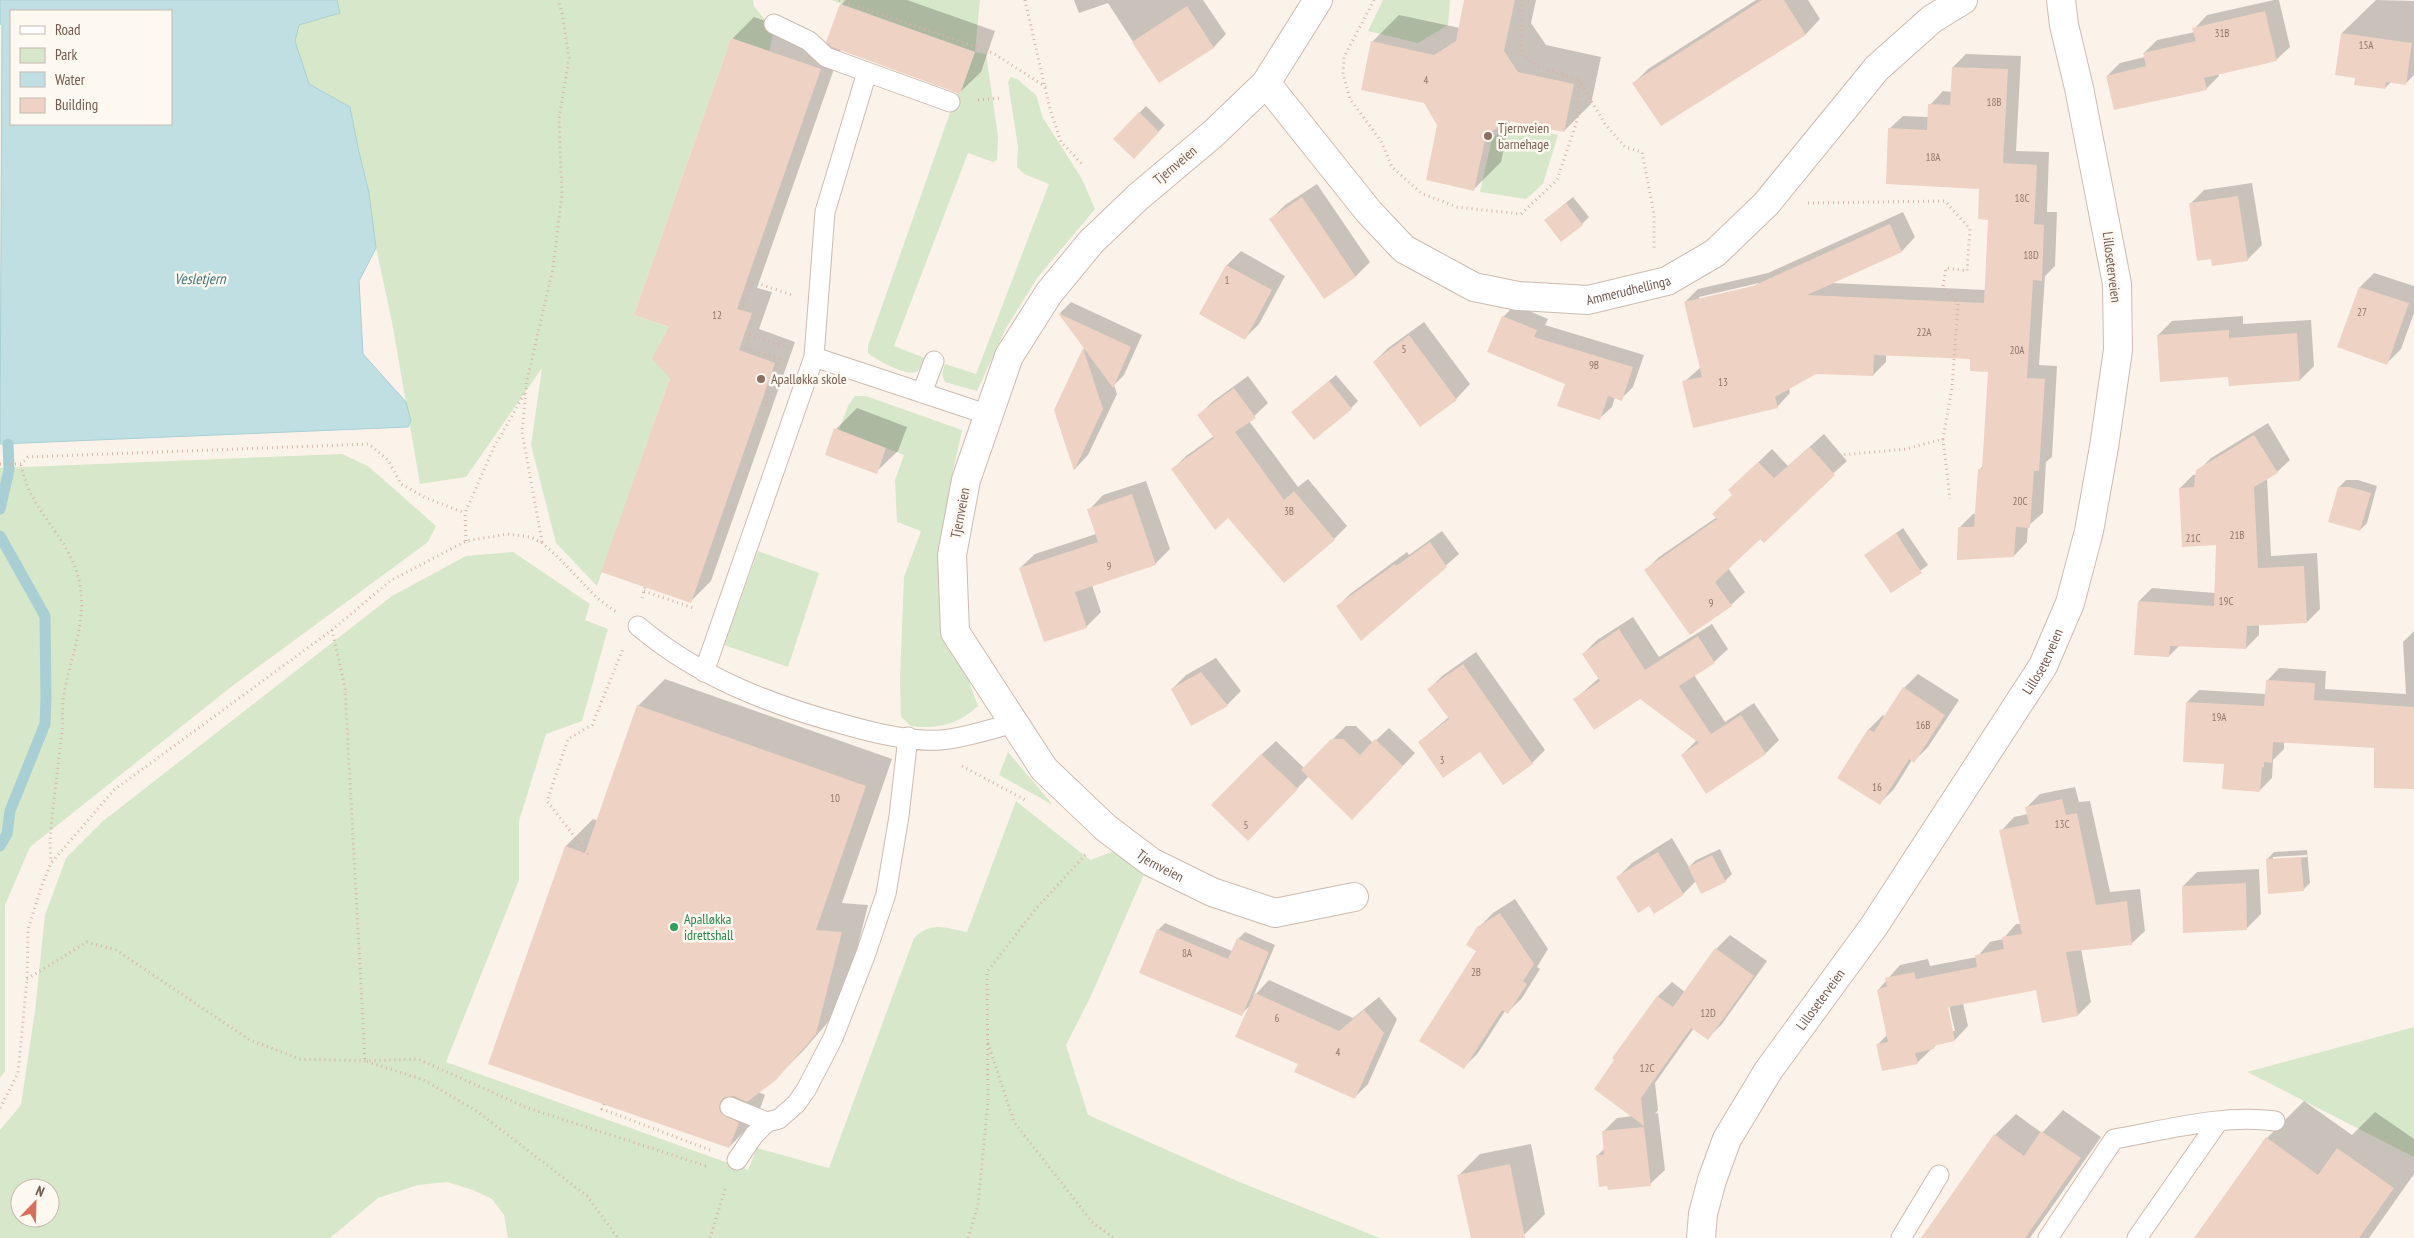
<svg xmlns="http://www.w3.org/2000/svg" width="2414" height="1238" viewBox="0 0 2414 1238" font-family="'PT Sans Narrow',sans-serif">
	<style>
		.green { fill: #d7e7c9; fill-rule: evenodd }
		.water { fill: #c0dfe3; stroke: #a7cfd4; fill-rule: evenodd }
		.shadow { fill: #0003; fill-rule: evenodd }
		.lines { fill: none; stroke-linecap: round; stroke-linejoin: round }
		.stream { stroke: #a7cfd4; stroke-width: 11 }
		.building { fill: #eed2c4 }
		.lane-casing { stroke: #ccbbb0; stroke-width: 21 }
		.street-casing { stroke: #ccbbb0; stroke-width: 30 }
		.path { stroke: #d3b6a7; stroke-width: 3; stroke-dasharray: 1 4; stroke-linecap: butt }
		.lane { stroke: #fff; stroke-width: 19 }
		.street { stroke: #fff; stroke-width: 28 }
		.education-dot { fill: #8d6e63; stroke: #fdf8f0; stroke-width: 2 }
		.leisure-dot { fill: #2e9e5b; stroke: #fdf8f0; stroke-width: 2 }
		.labels { text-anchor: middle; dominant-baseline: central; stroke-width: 5; stroke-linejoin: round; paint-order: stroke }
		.number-label { font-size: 11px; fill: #92786c }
		.education-label { font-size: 14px; fill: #785e54; stroke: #fdf8f0; text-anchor: start }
		.street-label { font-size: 14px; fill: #735a4f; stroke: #fdf8f0 }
		.leisure-label { font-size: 14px; fill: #27864d; stroke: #fdf8f0; text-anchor: start }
		.water-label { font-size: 15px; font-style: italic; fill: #47777d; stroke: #fdf8f0 }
	</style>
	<rect width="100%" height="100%" fill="#fbf3ea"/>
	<path class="green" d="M337 0H753L754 6 774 31 769 51 731 38 634 315 685 333 654 359 660 367 673 369 597 586 556 543 531 445 542 368 466 477 420 484 392 322 376 248 369 193 358 148 350 107 309 84 295 41 299 25 340 13Z
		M831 0H980L975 52 986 54 998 136 997 160 993 162 968 153 894 346 925 358C923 364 922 369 916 372 905 376 877 360 868 353V346L957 93 960 94 975 52Z
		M1383 0H1450L1448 25 1418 43 1368 31Z
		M1011 77 1017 79 1036 95 1043 118 1082 179 1095 209 1038 277 1006 328 977 391 945 382 942 374 945 364 976 374 1049 184 1024 174 1017 167 1018 147 1008 82Z
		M1512 125 1558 135 1543 184 1526 199 1480 192 1492 138Z
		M855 396H866L962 430C957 455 950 480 947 505 938 574 953 642 978 706 958 725 938 729 911 726L901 717 900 679 904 577 921 531 897 522 895 480 904 455 839 430 848 406Z
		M342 454 368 466 436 526 428 542 231 687 30 847 5 905V1071L0 1078V468Z
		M758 551 819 573 788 667 724 645Z
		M513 552 590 604 585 620 608 629 582 721 546 734 519 821V880L446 1062 748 1170 757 1148 829 1168 914 938C932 921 944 928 967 932L1016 801 1090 860 1117 850 1146 870 1090 998 1066 1045 1088 1115 1237 1181 1380 1238H508L504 1215 492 1199 473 1190 447 1182 418 1185 378 1198 330 1238H0V1130L21 1105 35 1011 45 915 66 858 103 821 392 596 466 556ZM20 1188H50V1218H20Z
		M1008 752 1053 805 999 775Z
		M2414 1027V1157L2247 1072Z"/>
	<path class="water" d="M0 0H337L340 13 299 25 295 41 309 84 350 107 358 148 369 193 376 248 359 281 363 354 406 402 411 421 408 427 0 444 2 25 0 24ZM11 11H171V124H11Z"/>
	<path class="shadow" d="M846 0H907L995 31 981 72 959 93 841 49 757 288 772 292 759 329 795 342 711 581 690 602 671 378V327L636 314 733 38 754 17 827 43 841 5Z
		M1074 0H1203L1226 34 1214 47 1159 82 1108 3 1079 13Z
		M1466 0H1536L1531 23 1546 45 1601 57 1591 104 1564 131 1510 120 1501 162 1474 189 1425 102 1372 42 1399 15 1460 28Z
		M1756 0H1808L1820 19 1806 34 1661 125 1634 83 1648 69Z
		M2274 0H2279L2290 47 2276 60 2218 73 2219 76 2206 89 2107 76 2120 63 2145 57 2144 53 2157 40 2195 32 2194 29 2207 15Z
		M2376 0 2414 1V75L2406 83 2391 82 2385 88 2356 77 2342 33Z
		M1966 54 2021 56 2016 151 2049 152 2047 212H2057L2055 266 2045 276 2039 365 2057 366 2052 457 2046 462 2043 513 2028 526 2027 542 2014 556 1960 527 1973 514H1976L1979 470 1984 465 1990 371 1972 358 1886 354V362L1873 375 1816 372 1789 388 1790 393 1777 407 1684 382 1701 367 1685 302 1698 289 1768 273 1903 212 1915 237 1902 251 1831 283 1986 290 1989 219 1980 188 1889 129 1903 116 1929 117 1930 105 1943 91 1952 92 1953 67ZM1759 283 1760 286 1699 300V297Z
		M1146 106 1165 125 1134 157 1114 139Z
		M2252 183 2262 245 2247 260 2190 204 2204 190Z
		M1317 184 1370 262 1356 276 1324 297 1271 219 1285 205Z
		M1573 197 1589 217 1582 224 1545 220Z
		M1241 251 1285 276 1259 324 1245 338 1200 314 1227 265Z
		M2374 273 2414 286V313L2401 349 2387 363 2360 287Z
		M1071 302 1142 335 1124 375 1114 385 1117 394 1088 455 1075 469 1056 410 1085 347 1060 313Z
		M1515 305 1548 319 1545 325 1644 355 1633 387 1621 399 1615 397 1612 407 1600 418 1503 317Z
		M2243 316V324L2311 320 2314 366 2300 380 2229 376 2158 335 2172 321Z
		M1424 322 1470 384 1456 399 1420 425 1374 362 1388 348Z
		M1336 375 1358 401 1351 408 1300 405Z
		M1248 376 1268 403 1249 421 1298 487 1308 479 1347 526 1334 539 1228 516 1173 469 1186 456 1214 436 1199 415 1212 402Z
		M857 408 907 427 898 451 876 472 836 429Z
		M2268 423 2290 460 2277 472 2267 478 2271 556 2317 553 2320 609 2307 622 2259 624V635L2246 648 2180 645 2169 656 2139 601 2152 588 2215 593 2218 544 2180 488 2193 475H2197L2198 471 2211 458Z
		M1824 434 1847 461 1728 568 1745 592 1731 605 1646 570 1659 557 1717 517 1734 494 1730 490 1772 449 1788 466Z
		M2346 480H2358L2377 486 2367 523 2360 530 2339 487Z
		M1146 481 1170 549 1155 564 1092 585 1101 612 1086 627 1020 568 1035 554 1096 534 1089 510 1103 495Z
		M1903 528 1928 565 1891 592 1866 555Z
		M1442 531 1459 554 1362 639 1338 606 1350 594 1407 552 1409 555Z
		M1633 617 1659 657 1712 624 1728 649 1714 662 1694 675 1725 722 1754 703 1779 740 1766 753 1707 792 1682 755 1697 740 1640 698 1575 699 1599 678 1583 654 1597 640Z
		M2414 631V787L2376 747 2284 741V749L2273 760 2272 778 2260 790 2225 763 2187 702 2199 690 2266 694 2267 681 2279 668 2326 671 2325 689 2406 694 2403 642Z
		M1476 652 1545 750 1532 763 1480 750 1419 742 1449 717 1429 689 1442 676Z
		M1216 658 1241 691 1227 705 1191 724 1172 689 1186 675Z
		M1918 674 1959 700 1928 747 1914 761 1912 760 1894 789 1880 803 1839 777 1869 729 1883 715 1885 717 1904 688Z
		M665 679 892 759 842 903 868 905 843 1005 803 1051 775 1079 758 1092 765 1095 756 1120 729 1147 490 1063 566 846 593 819 598 821 638 706Z
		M1346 726H1356L1373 743 1389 728 1415 753 1365 806 1309 776 1262 825 1261 755 1276 741 1304 768Z
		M2075 787 2079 802 2090 801 2110 892 2140 889 2145 931 2131 944 2081 949 2091 1002 2078 1015 2037 989 1963 1003 1968 1026 1955 1040 1938 1043 1917 1063 1878 1044 1887 1035 1878 990 1900 965 1928 959 1930 966 1977 957 1990 942 2003 939 2016 924H2021L2001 831 2014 817 2028 814 2026 808 2040 794ZM1948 1001 1955 1031H1952L1946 1002Z
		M1672 838 1689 867 1696 860 1720 849 1732 874 1725 881H1696L1683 894 1649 904 1618 877 1632 863Z
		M2307 850 2310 883 2303 890 2267 859 2274 852ZM2307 855V857L2273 860V857Z
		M2259 869 2261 914 2247 928 2183 886 2197 872Z
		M1515 899 1548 949 1537 967 1540 969 1522 998 1508 1012 1505 1011 1478 1053 1464 1067 1478 951V928L1493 913Z
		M1165 923 1232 951 1238 939 1245 932 1275 945 1253 997 1269 980 1353 1018 1379 997 1397 1019 1368 1084 1355 1097 1299 1063 1251 1005 1241 1014 1158 930Z
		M1730 935 1767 961 1722 1024 1708 1038 1694 1028 1655 1083 1658 1110 1655 1114 1658 1113 1665 1170 1650 1184 1597 1156 1605 1148 1603 1132 1617 1118 1633 1116 1614 1058 1658 996 1672 982 1685 992 1716 949Z
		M2304 1101 2352 1135 2375 1112 2414 1139V1174L2369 1238H2196L2267 1138Z
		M2063 1110 2101 1137 2030 1238H1922L1995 1135 2016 1114 2042 1133Z
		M1531 1144 1545 1214 1524 1235 1509 1238H1472L1459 1175 1480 1154Z"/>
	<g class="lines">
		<path class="stream" d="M0 509 9 470 8 444
			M0 536 45 616 46 698 45 724 10 811 7 834 0 846"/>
	</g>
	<path class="building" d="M1464 0H1515L1504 51 1518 72 1574 84 1564 132 1508 121 1486 135 1474 191 1426 180 1437 125 1424 103 1361 90 1371 41 1434 55 1456 41Z
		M1762 0H1784L1806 35 1661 126 1632 83Z
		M840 4 975 52 960 94 832 47 826 42Z
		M1187 6 1214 48 1159 83 1132 42Z
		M2265 11 2277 61 2204 78 2207 90 2114 110 2106 76 2146 66 2143 53 2196 41 2192 28Z
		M2341 33 2412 43 2406 85 2386 82 2385 89 2354 85 2355 78 2335 75Z
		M731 38 821 69 737 309 752 313 739 350 775 363 691 603 601 572 670 378 652 359 669 327 634 315Z
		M1952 67 2008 69 2003 163 2037 165 2034 224 2044 225 2042 281 2033 280 2027 378 2045 379 2039 471H2034L2030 528 2016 527 2014 557 1957 560 1958 527H1974L1978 469H1982L1988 372 1970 371V359L1874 355 1873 376 1816 374 1775 397 1778 408 1693 428 1682 381 1702 377 1684 302 1753 286 1890 224 1902 252 1807 295 1984 303 1988 220 1978 219 1979 189 1886 184 1888 128 1927 130 1928 104 1950 105Z
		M1139 112 1159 132 1134 159 1113 139Z
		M2238 196 2248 261 2212 266 2211 259 2197 261 2189 203Z
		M1302 197 1356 277 1324 299 1269 219Z
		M1566 203 1583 225 1561 242 1544 220Z
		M1226 265 1272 290 1245 340 1199 314Z
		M2359 287 2409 303 2387 365 2337 347Z
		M1058 313 1131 347 1113 388Z
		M1502 316 1537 330 1534 337 1633 367 1622 401 1608 396 1600 420 1557 406 1565 384 1487 352Z
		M2229 330V338L2297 333 2300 381 2229 386 2228 377 2160 382 2157 335Z
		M1409 335 1457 400 1420 427 1373 362Z
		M1083 348 1103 409 1074 471 1054 410Z
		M1329 381 1352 409 1314 440 1291 412Z
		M1234 388 1256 418 1235 432 1284 500 1294 491 1335 540 1284 583 1228 518 1215 530 1171 469 1214 438 1197 415Z
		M834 428 886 448 877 474 825 455Z
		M2254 435 2278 473 2254 487 2258 568 2304 566 2307 623 2247 626 2246 649 2170 646 2169 657 2134 655 2138 601 2214 606 2216 545 2182 547 2179 488 2194 487 2196 470Z
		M1810 447 1835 475 1764 543 1760 539 1715 582 1732 606 1690 635 1644 570 1717 519 1712 514 1732 495 1728 490 1758 462 1774 478Z
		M2338 487H2350L2371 493 2360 531 2328 522Z
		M1132 494 1156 565 1075 592 1087 628 1044 642 1019 568 1098 542 1087 509Z
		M1896 533 1922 573 1891 593 1864 555Z
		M1430 542 1447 567 1361 641 1336 606 1395 564 1396 566Z
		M1619 629 1645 670 1698 636 1715 663 1679 686 1711 734 1741 715 1766 754 1706 794 1681 755 1699 743 1640 699 1594 730 1573 699 1600 681 1582 654Z
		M1463 664 1533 764 1503 785 1480 752 1443 778 1418 742 1449 719 1427 689Z
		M1201 672 1228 706 1191 726 1171 689Z
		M2266 680 2315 683 2314 700 2414 707V789L2374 788V748L2273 742 2272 763 2264 762V767H2262L2260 792 2222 789 2224 764 2183 762 2186 702 2264 706Z
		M1903 687 1945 715 1914 763 1909 759 1880 805 1837 778 1868 729 1874 732Z
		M637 705 866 786 816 930 842 932 816 1034 776 1080 747 1102 734 1096 723 1098 719 1108 721 1113 739 1123 729 1148 488 1064 565 846 585 853Z
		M1331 739H1343L1360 755 1375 739 1403 766 1352 820 1301 770Z
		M1261 754 1298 789 1248 841 1211 805Z
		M2062 799 2066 815 2077 813 2096 905 2127 901 2132 945 2066 952 2078 1016 2042 1023 2036 990 1948 1007 1955 1041 1933 1046 1934 1049 1915 1053 1918 1064 1882 1071 1876 1044 1888 1042 1877 990 1887 986 1885 978 1914 972 1916 979 1977 967 1975 955 2004 949 2002 937 2022 934 1999 830 2029 824 2025 807Z
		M1658 852 1684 895 1654 914 1649 906 1638 913 1616 877Z
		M1712 855 1726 882 1701 894 1688 867Z
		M2301 857 2304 891 2268 894 2266 859Z
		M2246 883 2247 930 2183 933 2182 886Z
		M1500 913 1534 964 1523 981 1527 984 1508 1014 1502 1010 1464 1069 1419 1041 1476 951 1466 945 1477 927Z
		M1157 929 1228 959 1237 938 1269 952 1242 1016 1139 973Z
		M1715 948 1754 976 1708 1040 1691 1028 1641 1098 1644 1126 1594 1089 1614 1060 1612 1058 1657 996 1673 1007Z
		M1255 993 1339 1031 1364 1010 1384 1033 1355 1099 1294 1072 1298 1064 1235 1037Z
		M1644 1127 1651 1186 1608 1190 1607 1186 1599 1187 1596 1155H1604L1602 1131Z
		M2041 1131 2081 1158 2025 1238H1921L1994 1134 2024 1156Z
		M2266 1137 2318 1175 2337 1148 2394 1188 2359 1238H2194Z
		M1510 1164 1525 1238H1471L1457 1175Z"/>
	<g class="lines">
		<g class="lane-casing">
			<path id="lane" d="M867 72 950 102
				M814 357 989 415
				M922 393 934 361
				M638 626C698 677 771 705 846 725 874 733 911 742 940 740 965 738 990 729 1014 723
				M704 672 814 357 825 212 867 72 826 57 809 41 774 24
				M730 1107 767 1122
				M737 1160 754 1135 767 1122 779 1119 796 1104 806 1090 833 1038 865 956 886 894 899 816 908 737
				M1901 1238 1939 1175
				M2048 1238 2114 1139C2166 1130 2222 1114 2275 1121
				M2137 1238 2218 1122"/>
		</g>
		<g class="street-casing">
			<g id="street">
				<path id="s1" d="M1318 0 1266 83 1214 133 1138 197 1091 242 1049 293 1009 356 966 480 952 555 955 632 1044 769 1106 828 1151 862 1212 892 1275 913 1354 897"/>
				<path id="s2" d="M1266 83 1369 212 1404 249 1474 287 1518 296 1588 300 1667 281 1715 253 1766 204 1877 68 1932 19 1963 0"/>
				<path id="s3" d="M1701 1238 1703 1214 1712 1180 1727 1139 1768 1071 1874 926 2043 666 2070 603 2089 531 2104 447 2118 350 2117 284 2079 88 2064 25 2061 0"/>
			</g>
		</g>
		<path class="path" d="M839 0 993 53 1046 87
			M1025 0 1050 109 1061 142 1082 164
			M1374 0 1344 57 1343 74 1350 99 1381 141 1392 167 1421 193 1457 207 1521 214 1557 180 1577 121 1579 80 1537 66 1521 54 1522 0
			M1579 80 1605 124 1625 147 1642 152 1654 214V251
			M978 100 1001 98
			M1808 203 1945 201 1970 229 1967 271 1946 268 1943 287 1958 304 1952 388 1943 439 1906 449 1841 455
			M741 310 750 284 754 282 792 295
			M745 333 788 348
			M750 334 745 348 779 359 764 404 769 406
			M1943 439 1950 499
			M0 464H21L28 457 369 444 388 460 401 484 424 497 465 513
			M21 465C31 515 71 536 80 585 87 627 68 661 63 701 62 711 63 721 62 731 58 767 53 804 50 840L51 862
			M466 541 465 513 494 447 525 393
			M542 542 522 432 527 380 553 268 562 194 559 119 569 58 562 13 558 0
			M644 591 696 609
			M642 598 645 587
			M332 630 345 688 365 1061 424 1080 478 1112 587 1196 618 1238
			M962 766 1027 801
			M588 854 547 801 568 739 592 725 623 649
			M27 979 87 942 116 950 250 1040 300 1059 365 1061 418 1059 525 1107 709 1167
			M988 1043 1014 1122 1092 1222 1114 1238
			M604 1104 602 1109 710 1150
			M0 1108 18 1073 27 979 28 929 42 885 51 863 114 790 332 630 390 581 466 541 508 534 530 537 542 543 558 557 597 598 616 612
			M710 1238 726 1186
			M968 1238 978 1205 988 1101 987 972 1034 911 1087 853"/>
		<use href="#lane" class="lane"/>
		<use href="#street" class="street"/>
	</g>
	<g class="education-dot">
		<circle cx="1488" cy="136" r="5"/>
		<circle cx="761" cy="379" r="5"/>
	</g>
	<circle class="leisure-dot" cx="674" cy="927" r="5"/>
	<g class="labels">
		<g class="number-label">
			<text x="2222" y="33">31B</text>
			<text x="2366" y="45">15A</text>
			<text x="1426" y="80">4</text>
			<text x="1994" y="102">18B</text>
			<text x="1933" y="157">18A</text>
			<text x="2022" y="198">18C</text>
			<text x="2031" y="255">18D</text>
			<text x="1227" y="280">1</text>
			<text x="2362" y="312">27</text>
			<text x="717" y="315">12</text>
			<text x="1924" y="332">22A</text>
			<text x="1404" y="349">5</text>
			<text x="2017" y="350">20A</text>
			<text x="1594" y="365">9B</text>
			<text x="1723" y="382">13</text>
			<text x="2020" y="501">20C</text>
			<text x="1289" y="511">3B</text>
			<text x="2237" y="535">21B</text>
			<text x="2193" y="538">21C</text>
			<text x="1109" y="566">9</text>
			<text x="2226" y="601">19C</text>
			<text x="1711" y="603">9</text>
			<text x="2219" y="717">19A</text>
			<text x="1923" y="725">16B</text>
			<text x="1442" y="760">3</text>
			<text x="1877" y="787">16</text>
			<text x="835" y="798">10</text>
			<text x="2062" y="824">13C</text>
			<text x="1246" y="825">5</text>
			<text x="1187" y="953">8A</text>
			<text x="1476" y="972">2B</text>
			<text x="1708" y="1013">12D</text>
			<text x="1277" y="1018">6</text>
			<text x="1338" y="1052">4</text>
			<text x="1647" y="1068">12C</text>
		</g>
		<g class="education-label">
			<text x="1498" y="128">Tjernveien<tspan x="1498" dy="16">barnehage</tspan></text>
			<text x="771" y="379">Apalløkka skole</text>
		</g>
		<g class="street-label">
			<text transform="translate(1175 165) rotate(-40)">Tjernveien</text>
			<text transform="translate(2112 267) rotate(83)">Lilloseterveien</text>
			<text stroke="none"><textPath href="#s2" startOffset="452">Ammerudhellinga</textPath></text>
			<text transform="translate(960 513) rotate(-79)">Tjernveien</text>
			<text stroke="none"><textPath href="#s3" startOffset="676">Lilloseterveien</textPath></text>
			<text stroke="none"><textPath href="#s1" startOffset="1075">Tjernveien</textPath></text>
			<text stroke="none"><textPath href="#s3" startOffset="271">Lilloseterveien</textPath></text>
		</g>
		<g class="leisure-label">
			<text x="684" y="919">Apalløkka<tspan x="684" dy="16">idrettshall</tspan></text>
		</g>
		<g class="water-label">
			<text x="200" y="278">Vesletjern</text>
		</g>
	</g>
	<rect x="10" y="10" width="162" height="115" fill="#fdf8f0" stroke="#c6b9b0"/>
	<rect x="20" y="26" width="25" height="8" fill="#ffffff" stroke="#c6b9b0"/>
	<text x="55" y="35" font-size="15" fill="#735a4f">Road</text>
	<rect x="20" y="48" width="25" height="15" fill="#d7e7c9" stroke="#c6b9b0"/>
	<text x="55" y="60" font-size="15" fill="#735a4f">Park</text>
	<rect x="20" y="72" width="25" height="15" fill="#c0dfe3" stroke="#c6b9b0"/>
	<text x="55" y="85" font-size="15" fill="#735a4f">Water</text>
	<rect x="20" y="98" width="25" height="15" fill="#eed2c4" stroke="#c6b9b0"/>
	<text x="55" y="110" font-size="15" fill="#735a4f">Building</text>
	<g transform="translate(35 1203) rotate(23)"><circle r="24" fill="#fdf8f0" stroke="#c6b9b0"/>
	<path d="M0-4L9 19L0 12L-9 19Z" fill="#d8715b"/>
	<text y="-8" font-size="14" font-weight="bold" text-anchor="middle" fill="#735a4f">N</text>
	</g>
</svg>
